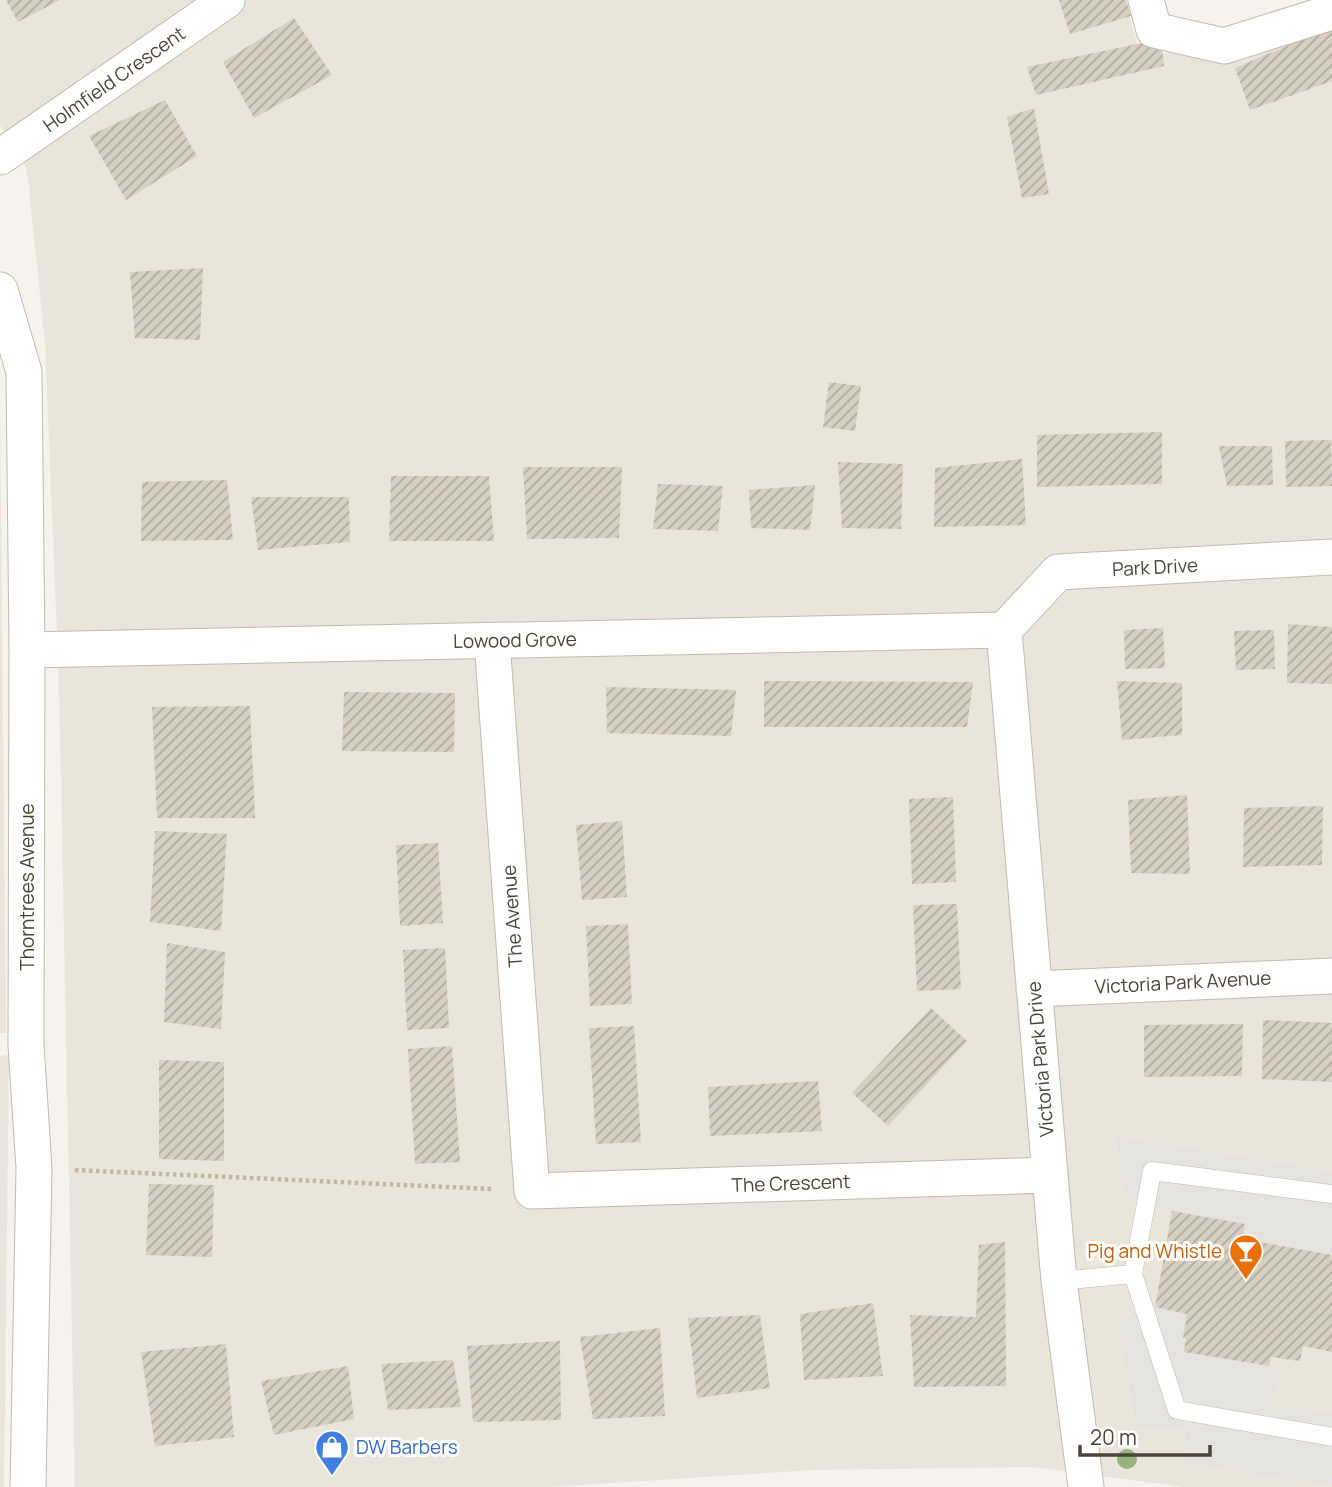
<svg xmlns="http://www.w3.org/2000/svg" width="1332" height="1487" viewBox="0 0 1332 1487" font-family="Manrope,sans-serif">
	<style>
		.residential { fill: #eae5da }
		.parking { fill: #e5e3e0 }
		.building { fill: url(#building-hatch) }
		.lines { fill: none; stroke-linecap: round; stroke-linejoin: round }
		.service-casing { stroke: #c2bbae; stroke-width: 19 }
		.minor-casing { stroke: #c2bbae; stroke-width: 37 }
		.path { stroke: #c4b79f; stroke-width: 4.5; stroke-dasharray: 3.5 3.5; stroke-linecap: butt }
		.service { stroke: #fff; stroke-width: 18 }
		.minor { stroke: #fff; stroke-width: 35 }
		.tree { fill: #97b381 }
		.labels { text-anchor: middle; dominant-baseline: central; stroke-width: 6; stroke-linejoin: round; paint-order: stroke }
		.street-label { font-size: 19px; fill: #4b4439; stroke: #fff }
		.food-label { font-size: 19px; fill: #c56008; stroke: #fff; text-anchor: end }
		.shop-label { font-size: 19px; fill: #366cbe; stroke: #fff; text-anchor: start }
	</style>
	<defs>
		<pattern id="building-hatch" width="6" height="6" patternUnits="userSpaceOnUse" patternTransform="scale(1.75)"><rect width="6" height="6" fill="#d8cfc1"/><path d="M-1 1l2-2M0 6l6-6M5 7l2-2" fill="none" stroke="#b1aa9e"/></pattern>
	</defs>
	<rect width="100%" height="100%" fill="#f6f3ec"/>
	<path class="residential" d="M0 0H1125L1141 59 1332 7V1487H1184L1033 1467 813 1470 549 1487H75L59 685 45 343 27 170 0 125Z
		M0 402 6 1033H0Z
		M9 1055 4 1487H0V1056Z"/>
	<path class="parking" d="M1115 1136 1332 1172V1255L1243 1239 1245 1224 1172 1211 1124 1196Z
		M1155 1307 1187 1314 1183 1338H1186L1184 1352 1269 1366 1280 1372 1272 1405 1332 1413V1486L1181 1462 1186 1428H1136L1117 1320 1144 1315Z"/>
	<path class="building" d="M6 0H60L18 22Z
		M1059 0H1126L1131 16 1070 34Z
		M294 18 332 75 254 118 223 62Z
		M1332 27V81L1250 110 1235 68Z
		M1161 39 1164 66 1036 95 1027 67Z
		M165 100 197 156 126 200 89 136Z
		M1034 108 1049 194 1022 198 1007 117Z
		M203 268 200 340 135 338 130 272Z
		M829 382 861 386 855 431 823 427Z
		M1162 432V484L1037 487V435Z
		M1331 440 1332 486 1286 487 1285 441Z
		M1219 446H1272L1273 485 1227 486Z
		M1022 459 1026 525 934 527 935 468Z
		M838 462 903 464 901 529 842 528Z
		M523 467H622L619 538 527 539Z
		M391 476H489L494 541H389Z
		M227 480 233 540 141 541 142 482Z
		M658 484 723 486 718 531 653 529Z
		M815 485 810 530 751 528 749 490Z
		M251 497H349L350 542 258 550Z
		M1288 624 1332 627V684L1287 683Z
		M1163 628 1165 668 1125 669 1124 630Z
		M1274 630 1275 669 1236 670 1234 631Z
		M764 681 973 682 967 727H764Z
		M1117 681 1182 683V735L1122 740Z
		M606 687 736 690 731 736 607 733Z
		M344 692 455 693 454 752 342 751Z
		M250 706 255 818H157L152 707Z
		M1187 795 1190 874 1131 873 1128 800Z
		M953 797 956 882 912 884 909 799Z
		M1323 806 1322 865 1243 867 1244 808Z
		M622 821 627 897 582 900 576 825Z
		M155 831 227 834 221 931 150 922Z
		M438 843 443 923 400 926 396 845Z
		M957 904 961 989 917 991 913 905Z
		M628 924 632 1004 590 1006 586 926Z
		M167 943 225 952 221 1029 164 1022Z
		M445 948 449 1028 407 1030 403 950Z
		M931 1008 967 1041 888 1126 852 1093Z
		M1263 1020 1332 1023V1082L1262 1079Z
		M1243 1024 1242 1076 1144 1077V1025Z
		M634 1026 641 1142 596 1144 589 1028Z
		M452 1046 460 1162 415 1164 408 1049Z
		M159 1060 224 1062V1161L159 1159Z
		M818 1081 822 1131 710 1136 708 1087Z
		M149 1184 214 1185 212 1257 146 1255Z
		M1172 1211 1245 1224 1243 1239 1332 1255V1352L1303 1346 1300 1361 1271 1357 1269 1366 1184 1352 1186 1338H1183L1187 1314 1155 1307Z
		M1005 1242 1006 1386 914 1387 910 1315 976 1317 979 1245Z
		M873 1303 883 1376 804 1380 800 1314Z
		M760 1315 770 1388 697 1398 688 1318Z
		M660 1328 665 1416 593 1419 580 1337Z
		M560 1341 561 1420 473 1422 467 1346Z
		M226 1344 234 1437 155 1446 141 1352Z
		M453 1360 461 1407 388 1410 381 1364Z
		M348 1366 354 1419 274 1435 261 1381Z"/>
	<g class="lines">
		<g class="service-casing">
			<path id="service" d="M1332 1194 1152 1171 1133 1274 1177 1410 1332 1437
				M1059 1281 1133 1274"/>
		</g>
		<g class="minor-casing">
			<path id="minor" d="M1146 0 1154 30 1224 46 1332 12
				M0 157 227 0
				M0 290 24 372 27 650 26 1045 34 1168 28 1487
				M1004 630 1059 1281 1086 1487
				M1004 630 1058 572 1332 557
				M492 641 532 1191 1050 1175
				M27 650 1004 630
				M1034 989 1332 976"/>
		</g>
		<path class="path" d="M75 1170 492 1189"/>
		<use href="#service" class="service"/>
		<use href="#minor" class="minor"/>
	</g>
	<circle class="tree" cx="1127" cy="1459" r="10"/>
	<defs>
		<g id="bar-pin" transform="scale(1.75)"><path d="M0 17L-7.5 6A9.5 9.5 0 1 1 7.5 6Z" fill="#e8710a" stroke="#fff"/><path d="M-6-5H6L.8 .8V4.5H3.5V6h-7V4.5H-.8V.8Z" fill="#fff"/></g>
		<g id="shop-pin" transform="scale(1.75)"><path d="M0 17L-7.5 6A9.5 9.5 0 1 1 7.5 6Z" fill="#3f7fe0" stroke="#fff"/><path d="M-5-2.5h2.3a2.7 3.5 0 0 1 5.4 0H5L5.5 6h-11ZM-1.5-2.5h3a1.5 2.3 0 0 0-3 0Z" fill="#fff"/></g>
	</defs>
	<g fill-rule="evenodd">
		<use href="#bar-pin" x="1246" y="1251"/>
		<use href="#shop-pin" x="332" y="1447"/>
	</g>
	<g class="labels">
		<g class="street-label">
			<text transform="translate(114 79) rotate(-35)">Holmfield Crescent</text>
			<text transform="translate(1155 567) rotate(-3)">Park Drive</text>
			<text transform="translate(515 640) rotate(-1)">Lowood Grove</text>
			<text transform="translate(27 887) rotate(-90)">Thorntrees Avenue</text>
			<text transform="translate(512 916) rotate(-94)">The Avenue</text>
			<text transform="translate(1183 982) rotate(-3)">Victoria Park Avenue</text>
			<text transform="translate(1040 1059) rotate(-95)">Victoria Park Drive</text>
			<text transform="translate(791 1183) rotate(-2)">The Crescent</text>
		</g>
		<g class="food-label">
			<text x="1222" y="1251">Pig and Whistle</text>
		</g>
		<g class="shop-label">
			<text x="356" y="1447">DW Barbers</text>
		</g>
	</g>
	<path d="M1080 1445v10h130v-10" fill="none" stroke="#4b4439" stroke-width="3.5"/>
	<text x="1090" y="1445" font-size="21" fill="#4b4439" stroke="#ffffff" stroke-width="5" paint-order="stroke">20 m</text>
</svg>
